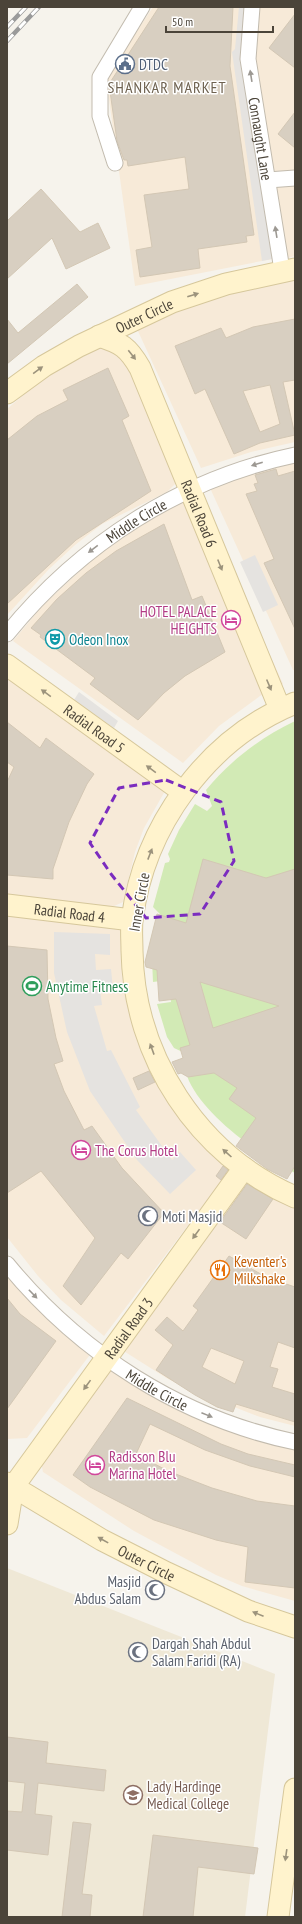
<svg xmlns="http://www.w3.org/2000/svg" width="302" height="1924" viewBox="0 0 302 1924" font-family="'PT Sans Narrow',sans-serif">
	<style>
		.commercial { fill: #f7ead8 }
		.education { fill: #efe8d6 }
		.green { fill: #d2eab5 }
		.parking { fill: #e5e3e0 }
		.building { fill: #d8cfc1; stroke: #d3c7b4; fill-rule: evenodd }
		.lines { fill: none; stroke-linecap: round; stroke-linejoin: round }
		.street-casing { stroke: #c2bbae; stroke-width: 17 }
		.secondary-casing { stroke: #d6c79b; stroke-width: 23 }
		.street { stroke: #fff; stroke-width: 15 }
		.secondary { stroke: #fff3cd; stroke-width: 21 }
		.rail-casing { stroke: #9a9a9a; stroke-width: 4.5 }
		.rail { stroke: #fff; stroke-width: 3; stroke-dasharray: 9; stroke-linecap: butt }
		.oneway { fill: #9c9892 }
		.oneway2 { fill: #9c937c }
		.marked { fill: none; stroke: #7b2cbf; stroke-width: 3; stroke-dasharray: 8 5; stroke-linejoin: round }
		.labels { text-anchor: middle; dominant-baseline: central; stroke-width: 3; stroke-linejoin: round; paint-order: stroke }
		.service-label { font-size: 15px; fill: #4e5e75; stroke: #fff; text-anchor: start }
		.street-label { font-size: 15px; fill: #4b4439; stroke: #fff }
		.hotel-label { font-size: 15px; fill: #b23c85; stroke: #fff; text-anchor: start }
		.culture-label { font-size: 15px; fill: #0d838f; stroke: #fff; text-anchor: start }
		.leisure-label { font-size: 15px; fill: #27864d; stroke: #fff; text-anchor: start }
		.worship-label { font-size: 15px; fill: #5b616d; stroke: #fff; text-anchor: start }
		.food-label { font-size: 15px; fill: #c56008; stroke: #fff; text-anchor: start }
		.education-label { font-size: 15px; fill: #785e54; stroke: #fff; text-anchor: start }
		.neighbourhood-label { font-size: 16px; letter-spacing: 1px; fill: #6e6250; stroke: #fff }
	</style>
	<rect width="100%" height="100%" fill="#f6f3ec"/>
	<path class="commercial" d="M153 7H247L242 64 272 259 135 286 106 78Z
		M259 7H295V256L288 258 255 65V23Z
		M295 277V442L251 452 201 468 137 329 142 317Z
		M102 347 125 355 182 477 167 492 102 524 75 545 49 569 7 615V409L40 381 88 350Z
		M295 461V670H293L210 488 238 477Z
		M198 494 283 684 260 696 219 726 183 763 13 641 44 604 93 559 148 520Z
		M7 677 165 791 144 828 135 852 123 902 112 907 7 894Z
		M7 912 121 925 122 978 127 1003 142 1052 165 1097 180 1118 196 1138 230 1170 104 1336 61 1300 38 1276 7 1237Z
		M255 1187 295 1208V1426L260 1417 198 1393 168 1379 122 1350 238 1188Z
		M7 1271 92 1352 27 1438 7 1439Z
		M110 1367 295 1449V1601L242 1586 216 1575 134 1531 43 1472 41 1462Z"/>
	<path class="education" d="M7 1568 275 1674 245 1917H7Z"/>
	<path class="green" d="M295 721V1173C260 1156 206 1117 189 1081 185 1073 187 1062 187 1054L174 1048 167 1037 157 1004 171 1002 168 980 153 982 151 936 161 931 164 918 153 907 165 863 169 862 170 859 168 854 179 830 195 804 207 811 212 806 206 790C231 760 260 738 295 721Z"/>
	<path class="parking" d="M239 7H247L242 64 272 259 262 261 232 52 235 49Z
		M255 555 278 605 263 612 240 562Z
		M79 692 118 721 114 728 74 700Z
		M54 932 110 934V955L95 954 96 970 111 969 113 989 100 990 102 1005 94 1006 107 1051 111 1050 140 1107 136 1110 172 1160 180 1152 196 1170 170 1194 137 1160 90 1091 67 1032 54 973Z"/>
	<path class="building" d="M159 7H233L230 66 254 235 246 236 247 242 198 249 200 268 140 277 136 250 152 247 144 195 189 189 185 157 128 166 127 160H124L117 141 109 84Z
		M295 14V68L269 48Z
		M295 112V148L278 134Z
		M41 189 80 232 98 223 110 248 66 269 52 238 7 279V221Z
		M77 284 88 297 7 364V319L18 333Z
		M295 319V380L283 382 295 435 260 443 234 454 205 389 195 394 175 346 221 328 226 338 253 327ZM270 385 280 424 260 432 243 391Z
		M108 368 129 416 122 420 151 491 76 540 7 604V440L37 416 68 400 63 390Z
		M276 469 278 476 295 471V629L264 563 274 559 246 494 257 491 254 484 258 483 255 475Z
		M164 524 192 600 202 596 225 652 185 676 164 693 138 720 90 684 95 678 40 637 41 635 31 628 57 599 86 573 116 551Z
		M7 722 40 748 46 738 94 774 87 784 69 822 53 869V879L7 875V782L14 767 7 762Z
		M203 859 266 878 295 869V1166L287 1179 267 1169 236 1146 256 1118 229 1099 237 1088 214 1073 188 1077 181 1073 178 1074 172 1062 183 1058 180 1048 190 1045 176 999 159 1001 157 970 146 967 145 962 157 914 186 923ZM200 982 279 1006 213 1028Z
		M7 946 47 950 48 999 56 1038 63 1061 54 1064 64 1091 84 1130 92 1126 122 1168 164 1213 128 1259 121 1253 81 1305 63 1286 95 1238 41 1171 7 1193Z
		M149 1071 155 1082 138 1090 133 1078Z
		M223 1166 228 1170 221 1180 216 1176Z
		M247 1184 273 1199 246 1239 220 1222Z
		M229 1256 266 1277 295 1287V1348L278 1342 270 1367 278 1369 272 1387 295 1394V1422L236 1404 233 1412 217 1407 195 1395 156 1370 173 1345 155 1330 167 1317 183 1331 198 1310 193 1306ZM211 1348 244 1361 235 1384 202 1367Z
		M7 1298 20 1314 56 1341 7 1409Z
		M127 1398 221 1444 248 1454 295 1465V1477L250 1466 205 1450 150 1424 136 1454 168 1471 212 1488 257 1501 295 1506V1588L245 1582 248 1547 216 1540 154 1520 90 1487 73 1475Z
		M7 1737 48 1742 46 1763 106 1770 104 1791 38 1783 35 1814 52 1816 48 1855 7 1850V1811L22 1812 25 1783 7 1781Z
		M73 1822 91 1824 82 1894 92 1895 90 1917H62Z
		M153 1835 258 1848 254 1874 198 1867 193 1917H143Z"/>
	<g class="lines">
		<g class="street-casing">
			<g id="street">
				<path id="s1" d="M252 7 248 59 282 270"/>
				<path d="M115 163 100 116V77L142 7"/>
				<path d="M268 180 295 178"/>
				<path id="s2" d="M7 634C81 543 181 479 295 455"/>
				<path id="s3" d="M7 1264C81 1354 181 1418 295 1442"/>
			</g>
		</g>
		<g class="secondary-casing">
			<g id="secondary">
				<path id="s4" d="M99 336C121 343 128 347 140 368L280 709"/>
				<path id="s5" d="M7 393 44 366 79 346 172 302 226 284 295 269"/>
				<path id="s6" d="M7 665 183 792"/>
				<path d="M295 703C207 739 144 826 132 920 131 930 132 941 132 951 134 1057 198 1155 295 1197"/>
				<path id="s7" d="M7 905 132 920"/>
				<path id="s8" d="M7 1483 102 1540 167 1573 248 1611 295 1627"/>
				<path id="s9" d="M7 1524 13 1487 244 1168"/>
				<path d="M278 1917 295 1789"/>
			</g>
		</g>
		<use href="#street" class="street"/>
		<use href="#secondary" class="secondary"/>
		<g class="rail-casing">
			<path id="rail" d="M7 27 26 7
				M7 41 39 7"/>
		</g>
		<use href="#rail" class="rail"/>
	</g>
	<defs><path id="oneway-solid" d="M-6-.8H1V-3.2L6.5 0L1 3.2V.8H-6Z"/></defs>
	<g class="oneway">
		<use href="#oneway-solid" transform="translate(251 76) rotate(-99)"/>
		<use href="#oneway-solid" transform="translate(276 232) rotate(-99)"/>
		<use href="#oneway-solid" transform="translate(257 464) rotate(163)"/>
		<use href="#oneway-solid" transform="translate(93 549) rotate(143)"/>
		<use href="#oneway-solid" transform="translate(33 1294) rotate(46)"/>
		<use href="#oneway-solid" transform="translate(207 1415) rotate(22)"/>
	</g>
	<g class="oneway2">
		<use href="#oneway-solid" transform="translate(193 295) rotate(-18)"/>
		<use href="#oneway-solid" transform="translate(132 355) rotate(52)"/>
		<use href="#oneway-solid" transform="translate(38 370) rotate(-36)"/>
		<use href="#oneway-solid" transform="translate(220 565) rotate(68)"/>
		<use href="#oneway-solid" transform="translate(269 685) rotate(67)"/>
		<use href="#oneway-solid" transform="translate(46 693) rotate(-144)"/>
		<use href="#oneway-solid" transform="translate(151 769) rotate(-144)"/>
		<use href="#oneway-solid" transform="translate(150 854) rotate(-69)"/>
		<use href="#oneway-solid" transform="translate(152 1049) rotate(-110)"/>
		<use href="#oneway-solid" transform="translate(227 1153) rotate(-138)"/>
		<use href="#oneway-solid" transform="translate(196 1234) rotate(126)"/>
		<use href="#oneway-solid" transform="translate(87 1385) rotate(126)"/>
		<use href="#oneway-solid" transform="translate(103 1540) rotate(-151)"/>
		<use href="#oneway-solid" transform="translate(258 1614) rotate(-158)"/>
		<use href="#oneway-solid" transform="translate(286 1855) rotate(98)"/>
	</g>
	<path class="marked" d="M166 780 221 802 234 861 200 914 146 918 111 874 90 843 119 788Z"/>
	<defs>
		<g id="civic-ring" transform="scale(1)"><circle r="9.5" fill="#fff" stroke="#5c6f8a" stroke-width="1.5"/><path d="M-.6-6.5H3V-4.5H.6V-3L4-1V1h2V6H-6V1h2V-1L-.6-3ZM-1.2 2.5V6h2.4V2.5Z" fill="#5c6f8a"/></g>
		<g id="hotel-ring" transform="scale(1)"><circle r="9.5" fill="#fff" stroke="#d1479c" stroke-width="1.5"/><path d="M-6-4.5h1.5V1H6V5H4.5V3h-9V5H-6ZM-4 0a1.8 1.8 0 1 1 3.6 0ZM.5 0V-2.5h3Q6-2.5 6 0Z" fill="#d1479c"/></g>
		<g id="theatre-ring" transform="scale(1)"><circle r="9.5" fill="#fff" stroke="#0f9aa8" stroke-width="1.5"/><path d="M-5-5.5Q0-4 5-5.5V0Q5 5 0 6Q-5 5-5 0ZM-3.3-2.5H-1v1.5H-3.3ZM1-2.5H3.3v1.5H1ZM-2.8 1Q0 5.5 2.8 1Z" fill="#0f9aa8"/></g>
		<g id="stadium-ring" transform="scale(1)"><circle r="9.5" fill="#fff" stroke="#2e9e5b" stroke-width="1.5"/><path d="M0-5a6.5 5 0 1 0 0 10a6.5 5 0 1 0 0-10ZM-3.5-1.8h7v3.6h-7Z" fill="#2e9e5b"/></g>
		<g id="mosque-ring" transform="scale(1)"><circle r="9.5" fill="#fff" stroke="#6b7280" stroke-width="1.5"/><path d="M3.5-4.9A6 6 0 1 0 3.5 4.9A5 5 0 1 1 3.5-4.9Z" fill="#6b7280"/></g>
		<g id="restaurant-ring" transform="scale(1)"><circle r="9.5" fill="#fff" stroke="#e8710a" stroke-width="1.5"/><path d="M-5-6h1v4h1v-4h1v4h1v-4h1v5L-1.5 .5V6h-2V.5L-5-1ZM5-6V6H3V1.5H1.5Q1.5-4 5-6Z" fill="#e8710a"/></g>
		<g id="university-ring" transform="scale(1)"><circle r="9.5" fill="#fff" stroke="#8d6e63" stroke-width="1.5"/><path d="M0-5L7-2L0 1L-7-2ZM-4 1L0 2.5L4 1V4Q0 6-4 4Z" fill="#8d6e63"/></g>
	</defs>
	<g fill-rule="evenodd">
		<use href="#civic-ring" x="125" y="64"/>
		<use href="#hotel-ring" x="231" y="620"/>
		<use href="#theatre-ring" x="55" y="639"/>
		<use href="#stadium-ring" x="32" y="986"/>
		<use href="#hotel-ring" x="81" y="1150"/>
		<use href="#mosque-ring" x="148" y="1216"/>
		<use href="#restaurant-ring" x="220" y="1270"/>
		<use href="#hotel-ring" x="95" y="1465"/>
		<use href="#mosque-ring" x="155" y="1590"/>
		<use href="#mosque-ring" x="138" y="1652"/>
		<use href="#university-ring" x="133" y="1795"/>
	</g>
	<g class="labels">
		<g class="service-label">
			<text x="139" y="64">DTDC</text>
		</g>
		<g class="street-label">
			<text stroke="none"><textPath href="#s1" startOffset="133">Connaught Lane</textPath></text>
			<text stroke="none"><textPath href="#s5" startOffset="158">Outer Circle</textPath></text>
			<text stroke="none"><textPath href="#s4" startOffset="211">Radial Road 6</textPath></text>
			<text stroke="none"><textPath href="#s2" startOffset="173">Middle Circle</textPath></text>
			<text stroke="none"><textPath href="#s6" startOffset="108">Radial Road 5</textPath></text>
			<text transform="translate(139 902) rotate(-80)">Inner Circle</text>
			<text stroke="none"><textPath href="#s7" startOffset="63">Radial Road 4</textPath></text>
			<text stroke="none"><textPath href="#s9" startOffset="234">Radial Road 3</textPath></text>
			<text stroke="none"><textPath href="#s3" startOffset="197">Middle Circle</textPath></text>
			<text stroke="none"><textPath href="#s8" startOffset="161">Outer Circle</textPath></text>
		</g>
		<g class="hotel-label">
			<text x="217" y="611" text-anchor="end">HOTEL PALACE<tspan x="217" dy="17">HEIGHTS</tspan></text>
			<text x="95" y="1150">The Corus Hotel</text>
			<text x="109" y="1456">Radisson Blu<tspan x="109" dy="17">Marina Hotel</tspan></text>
		</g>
		<g class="culture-label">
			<text x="69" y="639">Odeon Inox</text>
		</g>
		<g class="leisure-label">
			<text x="46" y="986">Anytime Fitness</text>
		</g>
		<g class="worship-label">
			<text x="162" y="1216">Moti Masjid</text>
			<text x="141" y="1581" text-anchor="end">Masjid<tspan x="141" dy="17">Abdus Salam</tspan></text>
			<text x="152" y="1643">Dargah Shah Abdul<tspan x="152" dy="17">Salam Faridi (RA)</tspan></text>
		</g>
		<g class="food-label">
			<text x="234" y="1261">Keventer's<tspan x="234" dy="17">Milkshake</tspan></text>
		</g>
		<g class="education-label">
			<text x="147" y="1786">Lady Hardinge<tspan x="147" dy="17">Medical College</tspan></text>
		</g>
		<g class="neighbourhood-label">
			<text x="167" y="87">SHANKAR MARKET</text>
		</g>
	</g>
	<rect width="302" height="1924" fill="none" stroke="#4b4439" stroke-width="16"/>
	<path d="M166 26v6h107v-6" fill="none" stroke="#4b4439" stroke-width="2"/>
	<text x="172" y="26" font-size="12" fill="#4b4439" stroke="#ffffff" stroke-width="3" paint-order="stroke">50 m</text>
</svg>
